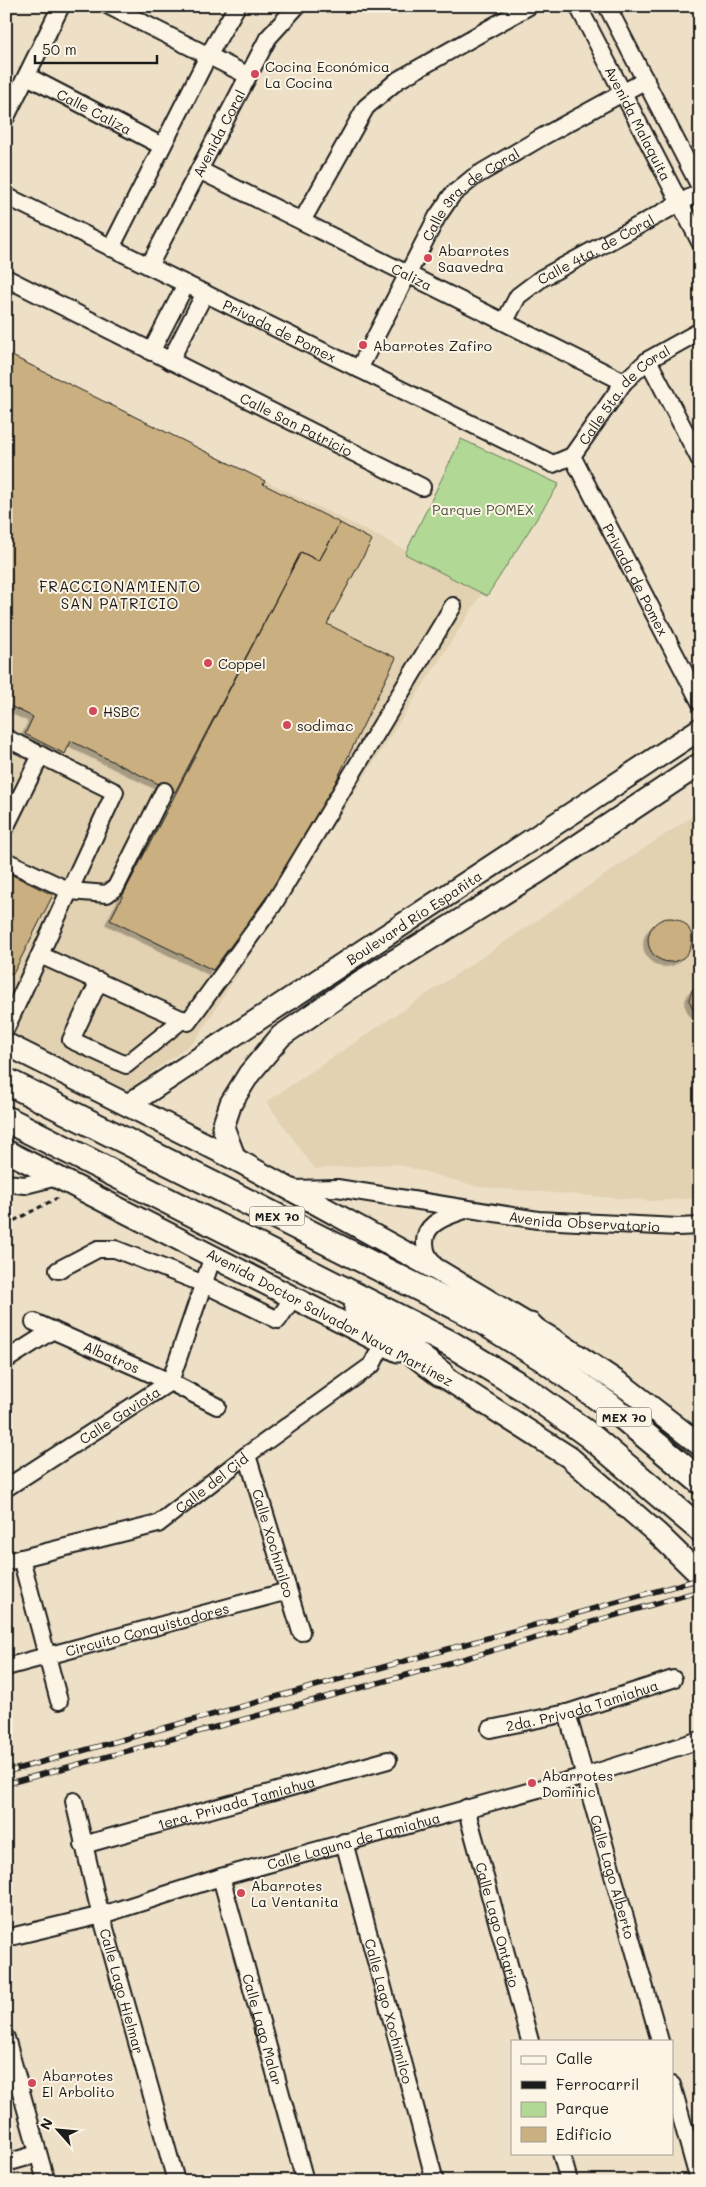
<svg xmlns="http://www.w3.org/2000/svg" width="706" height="2187" viewBox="0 0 706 2187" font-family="Mali,sans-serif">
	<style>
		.built { fill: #e2d2b2 }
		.green { fill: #b1d894; stroke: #667a58 }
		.building { fill: #cab080; stroke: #1c1c1c; filter: url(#shadow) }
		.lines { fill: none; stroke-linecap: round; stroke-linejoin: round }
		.minor-casing { stroke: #1c1c1c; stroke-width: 20 }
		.major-casing { stroke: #1c1c1c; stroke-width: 25 }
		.highway-casing { stroke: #1c1c1c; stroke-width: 29 }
		.path { stroke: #1c1c1c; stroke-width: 3; stroke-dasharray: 5 4; stroke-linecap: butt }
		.minor { stroke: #fcf5e5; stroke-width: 16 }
		.major { stroke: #fcf5e5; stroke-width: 21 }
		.highway { stroke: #fcf5e5; stroke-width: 25 }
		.rail-casing { stroke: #1c1c1c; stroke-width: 5.5 }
		.rail { stroke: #fcf5e5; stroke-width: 4; stroke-dasharray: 11; stroke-linecap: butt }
		.poi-dot { fill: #d1495b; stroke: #fcf5e5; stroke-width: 2 }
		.labels { text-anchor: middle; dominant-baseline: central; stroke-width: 4; stroke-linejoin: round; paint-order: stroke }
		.shield { fill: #fcf5e5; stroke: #5f5d58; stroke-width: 1 }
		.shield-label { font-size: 12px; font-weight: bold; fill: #1c1c1c }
		.poi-label { font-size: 14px; fill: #1c1c1c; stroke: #fcf5e5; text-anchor: start }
		.street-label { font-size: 14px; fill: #1c1c1c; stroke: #fcf5e5 }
		.park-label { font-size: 14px; fill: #495440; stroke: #fcf5e5 }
		.neighbourhood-label { font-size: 15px; letter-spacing: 1px; fill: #1c1c1c; stroke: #fcf5e5 }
	</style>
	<defs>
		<filter id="shadow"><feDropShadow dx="-4.5" dy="4.5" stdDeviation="0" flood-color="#0004"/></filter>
	</defs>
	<rect width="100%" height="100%" fill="#ede0c7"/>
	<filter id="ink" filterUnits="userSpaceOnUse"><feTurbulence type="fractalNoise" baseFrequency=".02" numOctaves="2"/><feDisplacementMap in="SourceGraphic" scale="10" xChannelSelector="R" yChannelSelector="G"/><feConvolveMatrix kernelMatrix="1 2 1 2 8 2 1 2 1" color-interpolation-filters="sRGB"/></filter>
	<g filter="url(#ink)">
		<path class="built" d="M6 353 485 589 195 1041 128 1090 6 1033Z
			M700 811V1198L652 1201 479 1187 397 1164 315 1169 266 1102Z"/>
		<path class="green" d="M461 439 559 484 487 596 405 554Z"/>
		<path class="building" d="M6 353 265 481 263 484 340 523 319 561 301 552 175 792 71 741 65 754 25 734 33 717 6 704Z
			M340 523 372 540 327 624 396 658 307 841 213 970 110 920 301 552 319 561Z
			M6 872 53 895 13 974 6 971Z
			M648 940a22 22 0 1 1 44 0a22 22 0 1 1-44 0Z
			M700 984V1016L694 1011 689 1000 692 990Z"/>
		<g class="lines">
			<g class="minor-casing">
				<g id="minor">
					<path d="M109 6 247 75"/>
					<path id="s1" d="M578 6 700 242"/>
					<path d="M607 6 700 187"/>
					<path id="s2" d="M27 76 162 146"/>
					<path d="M6 117 61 6"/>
					<path id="s3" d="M199 170 624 382"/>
					<path id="s4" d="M6 196 553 464 572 456 624 382 648 360 700 331"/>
					<path d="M302 221 366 107 398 80 529 6"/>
					<path d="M111 248 208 56 237 6"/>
					<path id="s5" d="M149 266 268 38 297 6"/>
					<path id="s6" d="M6 278 422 487"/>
					<path id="s7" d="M505 321 518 296 542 278 700 192"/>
					<path d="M151 352 186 284"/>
					<path d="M648 360 700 460"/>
					<path d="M170 361 205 293"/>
					<path id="s8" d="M359 369 437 217 452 195 474 177 542 137 646 80"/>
					<path id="s9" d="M572 456 700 702"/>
					<path d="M6 738 115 792 6 1028"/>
					<path d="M6 826 41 755"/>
					<path d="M6 861 70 891 107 894 116 887 164 791"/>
					<path d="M40 955 188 1022 273 905 453 606"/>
					<path d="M99 981 71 1040 126 1065 183 1019"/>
					<path d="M6 1183 25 1185 57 1177"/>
					<path id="s10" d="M291 1189 337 1188 538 1220 678 1227 700 1226"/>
					<path d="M58 1270 98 1249H115L204 1284 278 1320 294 1296"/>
					<path d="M437 1270C434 1264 427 1256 426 1250 419 1222 449 1216 468 1209"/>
					<path id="s11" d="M34 1322 170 1382 217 1406"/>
					<path d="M6 1360 53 1330"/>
					<path id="s12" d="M247 1455 301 1632"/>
					<path id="s13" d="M6 1488 170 1382 213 1256"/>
					<path d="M21 1558 59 1701"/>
					<path id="s14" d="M6 1562 158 1524 247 1455 372 1365 383 1343"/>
					<path id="s15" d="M6 1667 288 1591"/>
					<path id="s16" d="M567 1713 660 2041"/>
					<path id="s17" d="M490 1729 567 1713 673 1679"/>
					<path id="s18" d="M74 1801 97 1900 176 2181"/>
					<path id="s19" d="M466 1808 530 2041"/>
					<path id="s20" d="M344 1842 435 2181"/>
					<path id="s21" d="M83 1845 388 1760"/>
					<path id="s22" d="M221 1877 305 2181"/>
					<path id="s23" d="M6 1938 102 1915 221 1877 585 1776 700 1740"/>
					<path d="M6 2038 46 2181"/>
					<path d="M672 2085 699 2181"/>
					<path d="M561 2153 569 2181"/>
					<path d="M6 2163 38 2154"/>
				</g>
			</g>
			<g class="major-casing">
				<g id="major">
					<path d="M6 1044 235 1159 437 1270 559 1343 628 1389 700 1445"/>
					<path id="s24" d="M128 1105 700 729"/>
					<path d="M6 1151 398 1351"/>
					<path d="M235 1159 223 1127 231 1103 249 1074 281 1036 355 985 538 872 700 764"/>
					<path d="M427 1366 569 1457 659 1535 700 1575"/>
				</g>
			</g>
			<g class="highway-casing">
				<path id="highway" d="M6 1081 469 1313 544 1359 610 1406 700 1481
					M6 1119 451 1344 525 1389 589 1435 700 1529
					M357 1309 441 1374
					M530 1326 562 1358"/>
			</g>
			<path class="path" d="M6 1225 57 1198"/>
			<use href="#minor" class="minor"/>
			<use href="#major" class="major"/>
			<use href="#highway" class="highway"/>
			<g class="rail-casing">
				<path id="rail" d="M6 1772 700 1579
					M6 1784 407 1675 700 1591"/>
			</g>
			<use href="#rail" class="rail"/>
		</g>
	</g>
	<g class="poi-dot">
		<circle cx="255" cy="74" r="5"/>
		<circle cx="428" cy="258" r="5"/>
		<circle cx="363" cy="345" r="5"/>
		<circle cx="208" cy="663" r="5"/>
		<circle cx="93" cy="711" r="5"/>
		<circle cx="287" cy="725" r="5"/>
		<circle cx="532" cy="1783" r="5"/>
		<circle cx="241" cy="1893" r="5"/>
		<circle cx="32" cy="2083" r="5"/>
	</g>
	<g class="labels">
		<g class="shield">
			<rect x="249.5" y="1206.5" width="55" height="19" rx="4"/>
			<rect x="596.5" y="1407.5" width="55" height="19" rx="4"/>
		</g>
		<g class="shield-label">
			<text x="277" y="1216">MEX 70</text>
			<text x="624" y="1417">MEX 70</text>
		</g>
		<g class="poi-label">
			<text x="265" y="66">Cocina Económica<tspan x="265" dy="16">La Cocina</tspan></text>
			<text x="438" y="250">Abarrotes<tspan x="438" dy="16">Saavedra</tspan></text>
			<text x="373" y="345">Abarrotes Zafiro</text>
			<text x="218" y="663">Coppel</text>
			<text x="103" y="711">HSBC</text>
			<text x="297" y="725">sodimac</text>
			<text x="542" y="1775">Abarrotes<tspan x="542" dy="16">Dominic</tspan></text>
			<text x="251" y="1885">Abarrotes<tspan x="251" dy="16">La Ventanita</tspan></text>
			<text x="42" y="2075">Abarrotes<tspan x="42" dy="16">El Arbolito</tspan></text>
		</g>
		<g class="street-label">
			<text stroke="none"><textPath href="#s2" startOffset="76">Calle Caliza</textPath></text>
			<text stroke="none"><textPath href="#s1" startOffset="132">Avenida Malaquita</textPath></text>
			<text stroke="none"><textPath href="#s5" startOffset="150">Avenida Coral</textPath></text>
			<text stroke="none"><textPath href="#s8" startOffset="211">Calle 3ra. de Coral</textPath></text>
			<text stroke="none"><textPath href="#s7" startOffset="119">Calle 4ta. de Coral</textPath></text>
			<text stroke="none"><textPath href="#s3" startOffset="238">Caliza</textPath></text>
			<text stroke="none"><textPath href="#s4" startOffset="305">Privada de Pomex</textPath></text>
			<text stroke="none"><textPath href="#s4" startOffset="711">Calle 5ta. de Coral</textPath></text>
			<text stroke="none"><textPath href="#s6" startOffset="325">Calle San Patricio</textPath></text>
			<text stroke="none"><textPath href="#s9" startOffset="139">Privada de Pomex</textPath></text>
			<text stroke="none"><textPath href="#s24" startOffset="342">Boulevard Río Españita</textPath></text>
			<text stroke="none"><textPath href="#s10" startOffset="296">Avenida Observatorio</textPath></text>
			<text transform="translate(330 1317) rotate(28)">Avenida Doctor Salvador Nava Martínez</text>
			<text stroke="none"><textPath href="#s11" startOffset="85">Albatros</textPath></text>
			<text stroke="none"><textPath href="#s13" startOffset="135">Calle Gaviota</textPath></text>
			<text stroke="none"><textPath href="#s14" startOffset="224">Calle del Cid</textPath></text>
			<text stroke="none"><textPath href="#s12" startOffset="92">Calle Xochimilco</textPath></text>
			<text stroke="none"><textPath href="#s15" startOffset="146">Circuito Conquistadores</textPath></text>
			<text stroke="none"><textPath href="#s17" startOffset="95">2da. Privada Tamiahua</textPath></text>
			<text stroke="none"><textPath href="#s21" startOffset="159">1era. Privada Tamiahua</textPath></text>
			<text stroke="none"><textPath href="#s23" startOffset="361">Calle Laguna de Tamiahua</textPath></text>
			<text stroke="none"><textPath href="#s16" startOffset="170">Calle Lago Alberto</textPath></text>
			<text stroke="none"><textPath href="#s19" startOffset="121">Calle Lago Ontario</textPath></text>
			<text stroke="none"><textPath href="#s18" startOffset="196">Calle Lago Hielmar</textPath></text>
			<text stroke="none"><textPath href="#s20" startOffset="175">Calle Lago Xochimilco</textPath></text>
			<text stroke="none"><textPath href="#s22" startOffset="158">Calle Lago Malar</textPath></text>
		</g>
		<g class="park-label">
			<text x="483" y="509">Parque POMEX</text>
		</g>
		<g class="neighbourhood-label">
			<text x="120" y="586">FRACCIONAMIENTO<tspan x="120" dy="17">SAN PATRICIO</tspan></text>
		</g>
	</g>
	<rect width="706" height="2187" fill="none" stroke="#fcf5e5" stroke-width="25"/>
	<rect x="12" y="12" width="681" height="2162" fill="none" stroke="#1c1c1c" stroke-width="2" filter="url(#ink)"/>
	<rect x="511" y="2040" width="162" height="115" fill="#fcf5e5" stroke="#a29e95"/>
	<rect x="521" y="2056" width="25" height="8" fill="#fcf5e5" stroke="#a29e95"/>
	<text x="556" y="2064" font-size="15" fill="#1c1c1c">Calle</text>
	<rect x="521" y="2081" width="25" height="8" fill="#1c1c1c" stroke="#a29e95"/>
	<text x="556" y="2090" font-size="15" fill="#1c1c1c">Ferrocarril</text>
	<rect x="521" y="2102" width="25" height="15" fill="#b1d894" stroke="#a29e95"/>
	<text x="556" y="2114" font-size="15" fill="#1c1c1c">Parque</text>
	<rect x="521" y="2127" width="25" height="15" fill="#cab080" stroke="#a29e95"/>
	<text x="556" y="2140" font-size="15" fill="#1c1c1c">Edificio</text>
	<g transform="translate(58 2130) rotate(297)" stroke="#fcf5e5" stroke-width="4" paint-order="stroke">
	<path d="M0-4L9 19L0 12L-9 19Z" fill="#1c1c1c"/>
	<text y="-8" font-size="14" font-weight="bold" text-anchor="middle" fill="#1c1c1c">N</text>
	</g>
	<path d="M35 55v8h122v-8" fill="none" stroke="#1c1c1c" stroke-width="2.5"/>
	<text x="42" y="55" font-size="15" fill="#1c1c1c" stroke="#fcf5e5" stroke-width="4" paint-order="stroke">50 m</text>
</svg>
